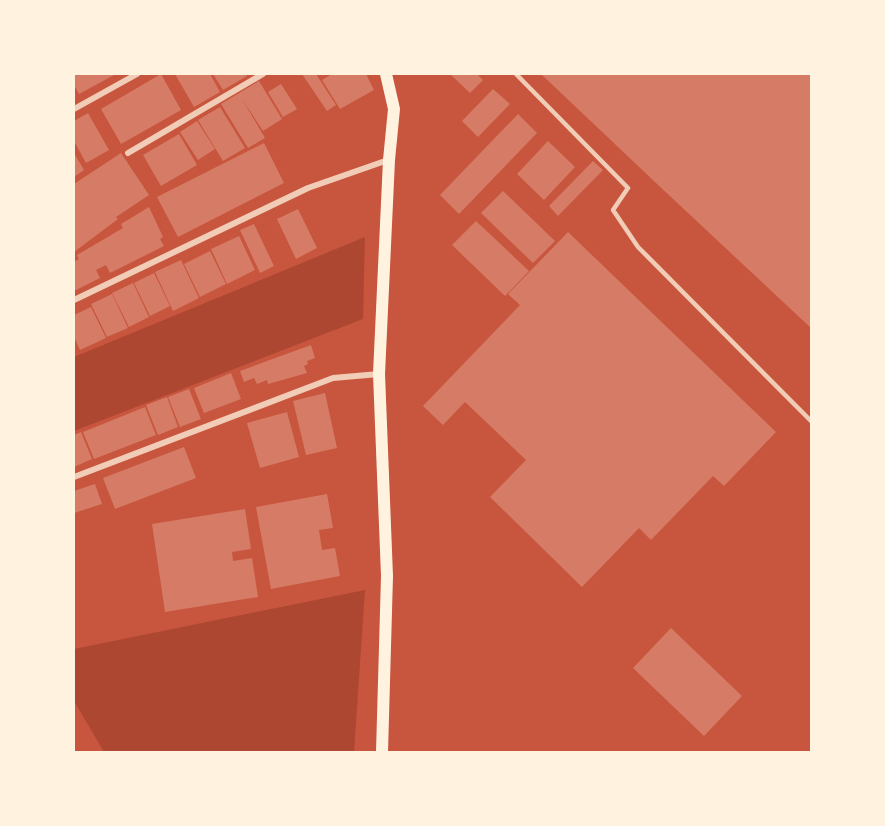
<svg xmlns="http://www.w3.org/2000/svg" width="885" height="826" viewBox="0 0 885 826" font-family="Signika,sans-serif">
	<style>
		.green { fill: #ae4732 }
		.building { fill: #d67c66 }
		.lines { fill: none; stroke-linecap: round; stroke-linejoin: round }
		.service { stroke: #f1ccb7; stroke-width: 4.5 }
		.minor { stroke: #f1ccb7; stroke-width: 6 }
		.secondary { stroke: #fff3e0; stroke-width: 12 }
	</style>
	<rect width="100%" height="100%" fill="#c8553d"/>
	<path class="green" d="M365 237 363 319 74 431V357Z
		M365 590 354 752H104L74 701V649Z"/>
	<path class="building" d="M74 74H116L79 94 74 85Z
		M161 74 181 110 121 144 101 109Z
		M175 74H210L220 92 194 107Z
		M213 74H245L247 76 223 90Z
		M302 74H316L336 105 327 111Z
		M332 74H366L374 90 340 109 322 80Z
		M450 74H477L483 80 470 93Z
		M541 74H812V329L656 183Z
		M259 81 282 119 263 131 242 99 265 138 248 148 221 104Z
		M281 84 297 109 283 117 268 92Z
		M493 89 510 104 478 137 462 121Z
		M220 107 245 148 223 161 198 120Z
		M88 113 109 150 86 163 74 141V121Z
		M518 114 537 133 459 214 440 195Z
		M197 121 215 149 198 160 180 132Z
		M179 134 197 165 161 186 143 155Z
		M548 141 575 167 544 200 517 174Z
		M264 143 284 183 178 237 157 197Z
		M74 153 84 170 74 177Z
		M121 153 149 195 116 217 118 219 74 252V184Z
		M593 161 603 170 558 216 549 206Z
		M503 191 555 241 533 263 481 213Z
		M149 207 163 237 160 239 164 246 110 273 106 265 96 270 100 278 74 291V262L79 259 77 255 123 228 121 224Z
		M298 209 317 248 296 259 277 219Z
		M476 221 529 271 505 296 452 245Z
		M254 224 274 266 260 273 240 230Z
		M568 232 776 432 724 486 713 476 651 540 639 528 582 587 490 497 526 460 465 402 443 425 423 406 520 305 508 294Z
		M239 236 255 270 227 284 211 249Z
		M210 251 226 284 200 297 184 264Z
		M181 260 199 298 173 311 155 272Z
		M154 273 170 306 150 316 134 283Z
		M133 283 149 317 129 327 112 293Z
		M112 294 128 328 107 337 91 304Z
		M91 307 106 338 80 350 74 337V315Z
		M311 345 315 358 307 361 308 364 304 366 307 373 268 384 267 380 257 384 254 378 244 382 240 371Z
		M231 373 241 399 204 413 194 388Z
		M189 389 201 419 180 427 168 397Z
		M325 393 337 448 306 455 293 401Z
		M167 397 178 427 158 435 146 405Z
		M145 407 156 435 94 459 83 432Z
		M287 412 299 457 260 468 247 423Z
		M81 432 92 459 74 467V435Z
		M184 447 196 478 115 509 103 478Z
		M95 484 102 504 74 513V491Z
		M327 494 333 528 319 530 322 550 335 548 340 576 271 589 256 507Z
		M245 509 251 549 232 552 233 561 252 558 258 597 165 612 152 524Z
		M671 628 742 696 704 736 633 668Z"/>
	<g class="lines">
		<path class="service" d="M516 74 628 188 613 210 638 247 812 422"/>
		<path class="minor" d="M74 109 137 74
			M128 153 263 74
			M74 300 308 188 388 160
			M74 477 333 378 379 374"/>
		<path class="secondary" d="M382 752 387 576 379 374 389 160 394 109 386 74"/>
	</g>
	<rect width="885" height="826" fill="none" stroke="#fff3e0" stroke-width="150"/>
</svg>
